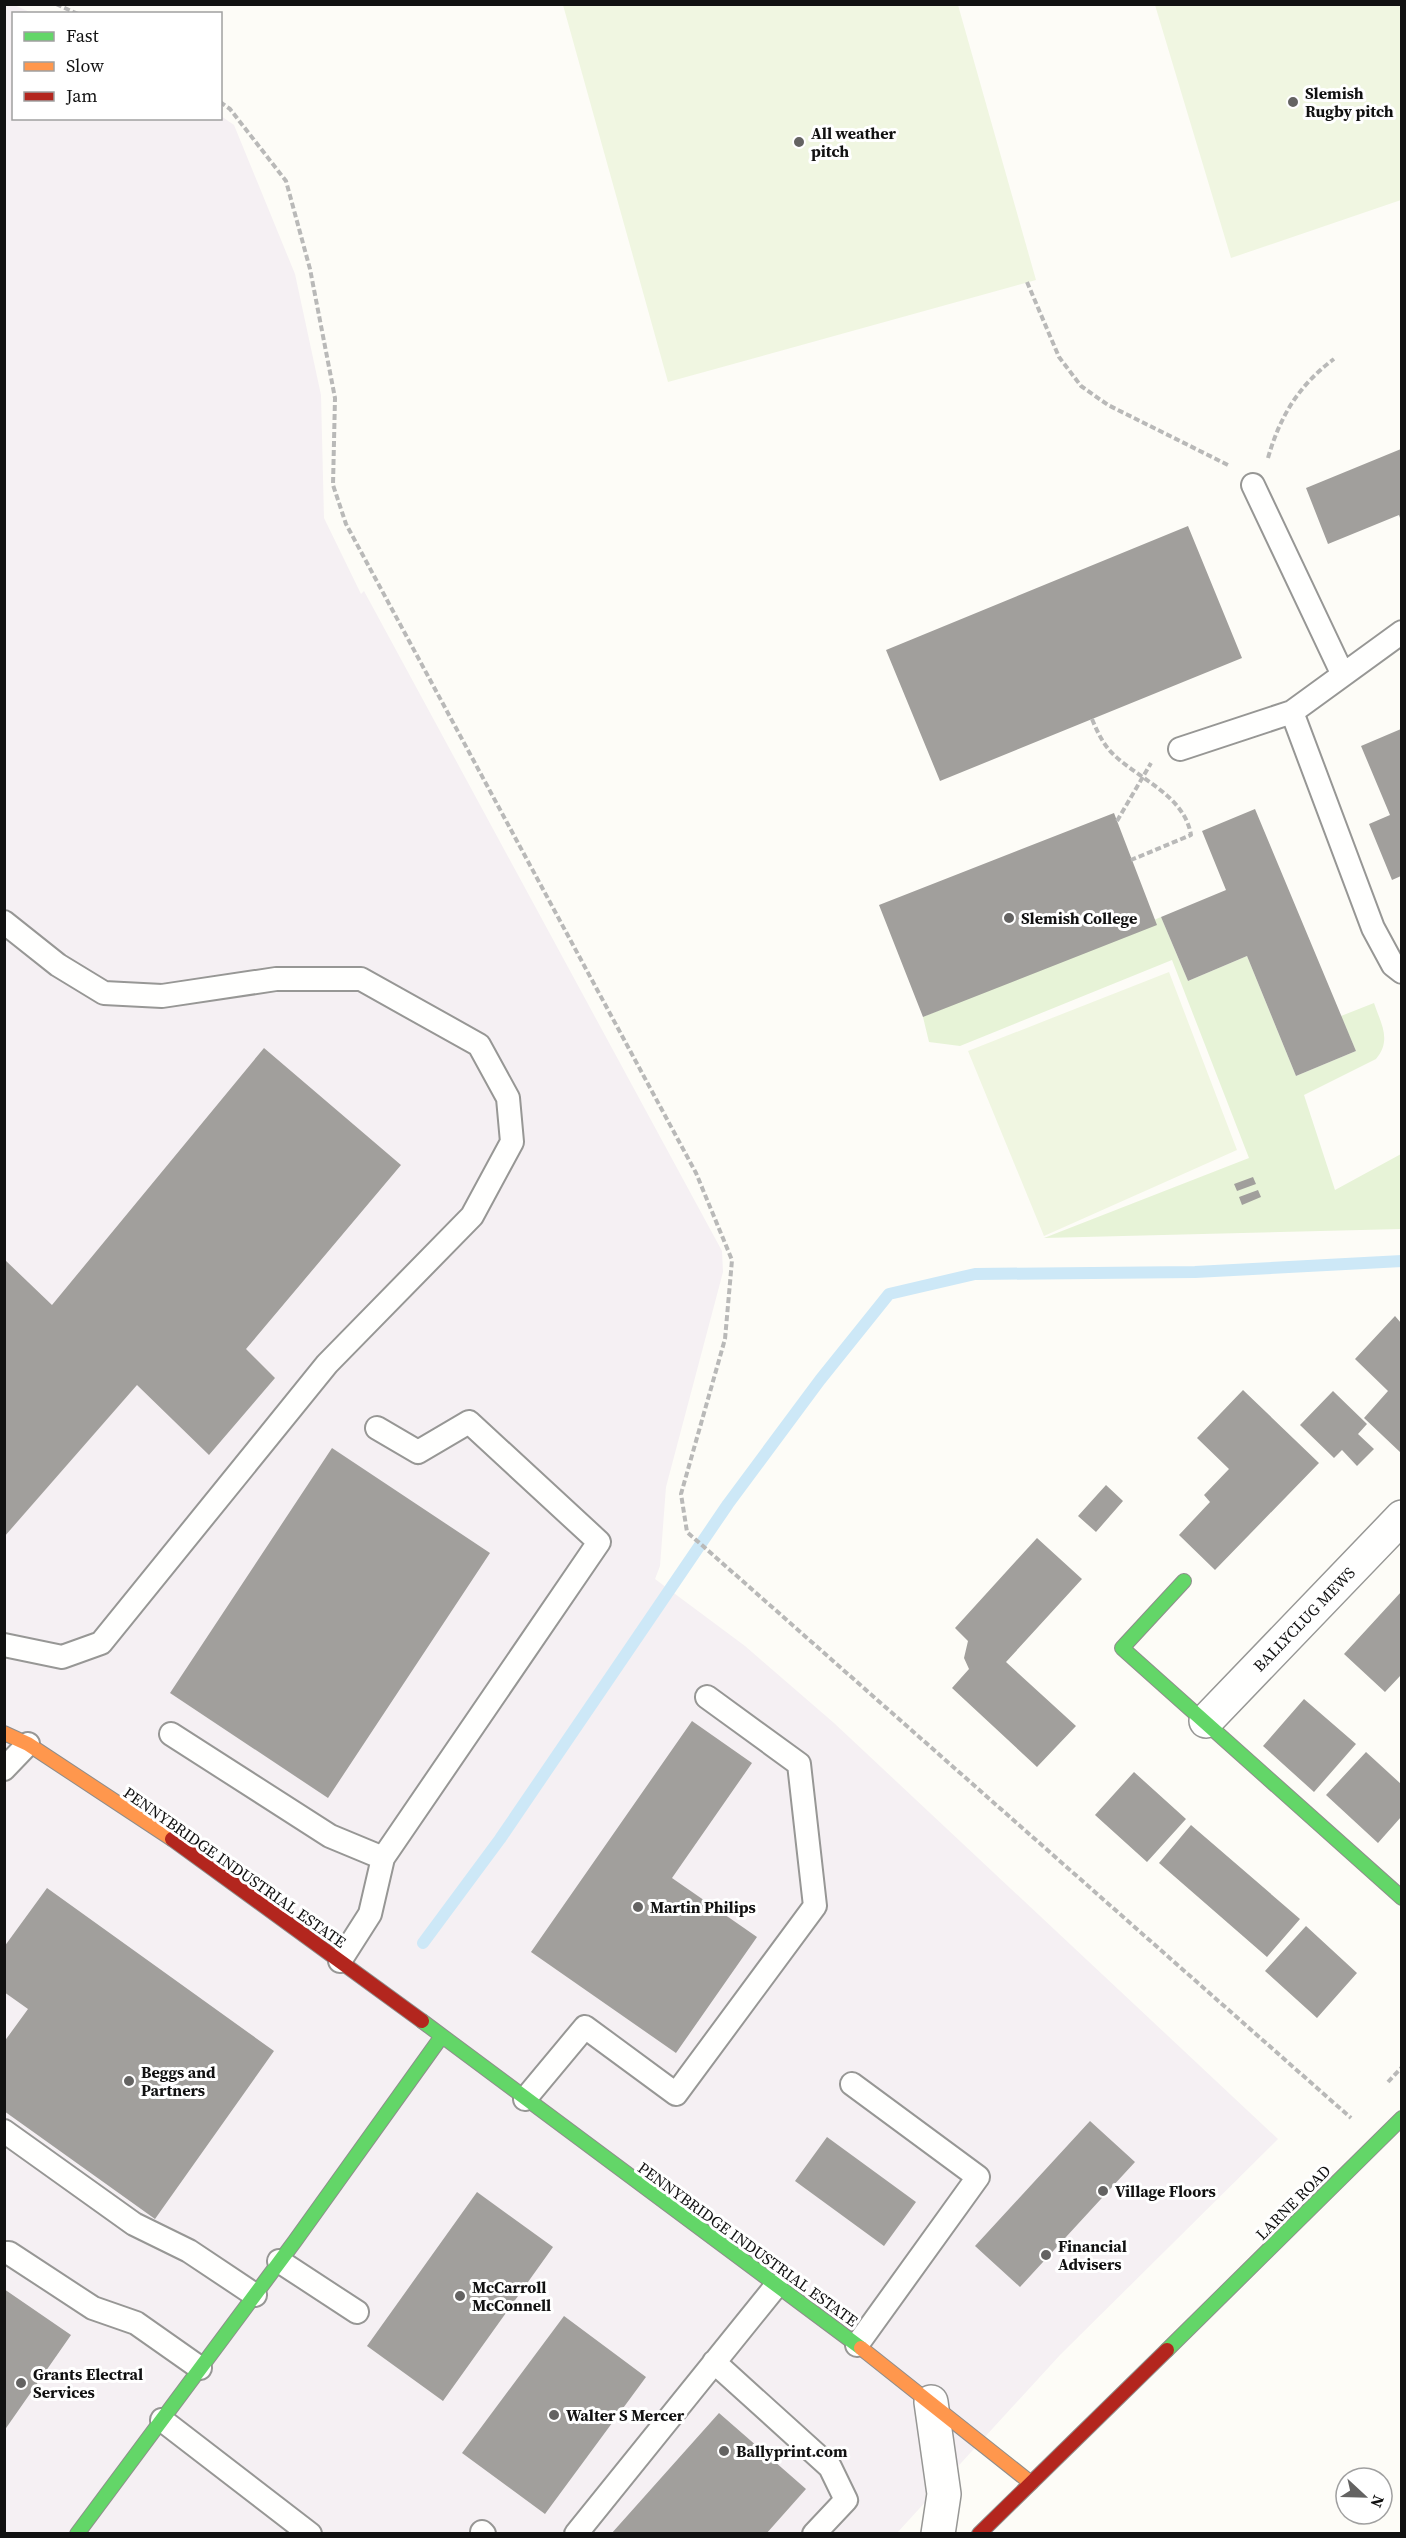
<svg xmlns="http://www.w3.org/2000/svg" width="1406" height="2538" viewBox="0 0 1406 2538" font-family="'Source Serif 4',serif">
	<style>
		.industrial { fill: #f5f0f3 }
		.green { fill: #e7f3d7 }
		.pitch { fill: #f0f6e1 }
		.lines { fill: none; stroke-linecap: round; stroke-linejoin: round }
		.stream { stroke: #cde8f7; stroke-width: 12 }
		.building { fill: #a19f9c }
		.lane-casing { stroke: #979795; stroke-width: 26 }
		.street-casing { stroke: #979795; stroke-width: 36 }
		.fast-casing { stroke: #8e8d8b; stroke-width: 16 }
		.slow-casing { stroke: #8e8d8b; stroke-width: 16 }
		.jam-casing { stroke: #8e8d8b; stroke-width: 16 }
		.path { stroke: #b9b9b8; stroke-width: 4; stroke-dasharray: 6 3; stroke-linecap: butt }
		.lane { stroke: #fffffe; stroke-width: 22 }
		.street { stroke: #fffffe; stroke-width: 33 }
		.fast { stroke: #63d668; stroke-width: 14 }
		.slow { stroke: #ff974d; stroke-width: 14 }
		.jam { stroke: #b3261e; stroke-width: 14 }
		.poi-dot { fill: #646362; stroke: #fff; stroke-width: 2 }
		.labels { text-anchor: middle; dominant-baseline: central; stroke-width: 6; stroke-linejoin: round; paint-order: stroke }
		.poi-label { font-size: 16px; font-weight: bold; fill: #111; stroke: #fff; text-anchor: start }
		.street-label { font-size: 16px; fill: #111; stroke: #fff }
	</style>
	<rect width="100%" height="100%" fill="#fdfcf7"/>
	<path class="industrial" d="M12 4 32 13 14 14V118H220L221 116 234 125 295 274 321 395 324 518 361 594 364 591 722 1251 723 1272 666 1487 660 1566 655 1579 745 1646 834 1723 1278 2139 1060 2355 897 2533 5 2534 4 5Z"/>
	<path class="green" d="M1161 917 1188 981 1247 956 1296 1076 1356 1051 1341 1016 1374 1003C1381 1024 1392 1040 1376 1059L1304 1095 1335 1190 1401 1154V1229L1044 1238 1249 1158 1172 960 960 1046 929 1042 923 1017Z"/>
	<path class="pitch" d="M563 5H958L1036 280 668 382Z
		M1155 5H1401V200L1231 258Z
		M1169 972 1237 1150 1044 1236 968 1051Z"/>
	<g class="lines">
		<path class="stream" d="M423 1943 500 1839 728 1504 820 1380 889 1294 975 1274 1195 1272 1402 1261"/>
	</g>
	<path class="building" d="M1401 449V521L1399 515 1328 544 1306 488Z
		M1188 526 1242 658 940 781 886 650Z
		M1401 729V876L1392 880 1369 824 1390 815 1361 746Z
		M1255 809 1356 1051 1296 1076 1247 956 1188 981 1161 917 1226 890 1202 831Z
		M1114 813 1157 925 923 1017 879 905Z
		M264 1048 401 1165 246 1349 275 1378 209 1455 137 1385 4 1537V1259L52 1305Z
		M1253 1177 1256 1184 1237 1191 1234 1184Z
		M1258 1190 1261 1197 1242 1205 1239 1197Z
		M1395 1316 1401 1323V1453L1364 1418 1388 1391 1355 1359Z
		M1243 1390 1319 1463 1215 1570 1179 1535 1210 1502 1204 1495 1229 1469 1197 1438Z
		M1333 1391 1367 1424 1358 1434 1374 1449 1357 1466 1342 1450 1334 1458 1300 1425Z
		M332 1448 490 1553 328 1798 170 1693Z
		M1106 1485 1123 1501 1096 1532 1078 1516Z
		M1037 1538 1082 1579 1006 1662 1076 1726 1037 1767 952 1688 969 1669 964 1658 968 1641 955 1628Z
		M1401 1592V1675L1385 1692 1344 1654Z
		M1304 1699 1356 1744 1314 1792 1263 1746Z
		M692 1721 752 1763 672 1878 757 1937 676 2053 531 1952Z
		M1366 1752 1401 1784V1817L1378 1843 1326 1795Z
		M1134 1772 1186 1819 1147 1862 1095 1815Z
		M1191 1825 1300 1919 1267 1957 1159 1863Z
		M47 1888 274 2051 155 2219 4 2111V2042L28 2009 4 1992V1947Z
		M1306 1926 1357 1973 1317 2018 1265 1971Z
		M1090 2121 1135 2162 1020 2287 975 2246Z
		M827 2137 916 2202 884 2246 795 2181Z
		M477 2192 553 2247 443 2401 367 2346Z
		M4 2289 71 2335 4 2431Z
		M564 2316 646 2377 545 2514 462 2453Z
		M719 2413 806 2489 766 2534H611Z"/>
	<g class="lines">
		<g class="lane-casing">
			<path id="lane" d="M1253 485 1343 675
				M1292 712 1402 632
				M1180 749 1292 712 1373 928 1393 965 1402 972
				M4 922 58 965 104 993 162 996 276 979H361L479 1045 508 1098 512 1142 472 1216 327 1364 101 1643 62 1657 4 1645
				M171 1734 330 1836 383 1858
				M4 1769 28 1744
				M340 1961 370 1914 383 1858 599 1542 469 1422 418 1452 377 1428
				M852 2084 978 2177 857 2345
				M525 2099 585 2027 676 2094 815 1906 799 1764 707 1697
				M4 2131 134 2224 189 2251 255 2295
				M4 2253H9L93 2308 136 2323 200 2368
				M279 2261 357 2312
				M714 2362 830 2467 846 2500 814 2534
				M162 2420 310 2534
				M482 2532 484 2534
				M576 2534 776 2286"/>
		</g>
		<g class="street-casing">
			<path id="street" d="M1206 1721 1402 1517
				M931 2402 944 2494 938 2534"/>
		</g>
		<g class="fast-casing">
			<path id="fast" d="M1184 1581 1122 1648 1402 1898
				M422 2021 861 2348
				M1167 2350 1402 2118
				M77 2534 295 2241 442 2036"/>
		</g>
		<g class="slow-casing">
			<path id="slow" d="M4 1733 28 1744 172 1839
				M861 2348 1031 2483"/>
		</g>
		<g class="jam-casing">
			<path id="jam" d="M172 1839 422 2021
				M979 2534 1167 2350"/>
		</g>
		<path class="path" d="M56 4 78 14
			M220 102 230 109 286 181 310 269 335 398 333 485 346 524 696 1173 732 1260 725 1339 681 1494 687 1532 1351 2118
			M1027 282 1059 357 1081 386 1108 405 1230 466
			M1268 458C1280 416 1299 385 1334 359
			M1092 719C1097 731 1102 742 1111 752 1137 779 1184 794 1191 835L1131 860
			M1117 821 1151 763
			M1388 2082 1402 2067"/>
		<use href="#lane" class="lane"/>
		<use href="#street" class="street"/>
		<use href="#fast" class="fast"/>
		<use href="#slow" class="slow"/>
		<use href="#jam" class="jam"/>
	</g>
	<g class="poi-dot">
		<circle cx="1293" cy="102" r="6"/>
		<circle cx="799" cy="142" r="6"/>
		<circle cx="1009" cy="918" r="6"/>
		<circle cx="638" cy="1907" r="6"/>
		<circle cx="129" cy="2081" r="6"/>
		<circle cx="1103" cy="2191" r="6"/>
		<circle cx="1046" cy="2255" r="6"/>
		<circle cx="460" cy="2296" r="6"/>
		<circle cx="21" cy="2383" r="6"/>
		<circle cx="554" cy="2415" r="6"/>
		<circle cx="724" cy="2451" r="6"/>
	</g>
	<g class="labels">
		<g class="poi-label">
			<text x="1305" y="93">Slemish<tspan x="1305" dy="18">Rugby pitch</tspan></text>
			<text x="811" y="133">All weather<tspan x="811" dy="18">pitch</tspan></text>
			<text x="1021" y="918">Slemish College</text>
			<text x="650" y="1907">Martin Philips</text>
			<text x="141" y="2072">Beggs and<tspan x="141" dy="18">Partners</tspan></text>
			<text x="1115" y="2191">Village Floors</text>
			<text x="1058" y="2246">Financial<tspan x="1058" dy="18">Advisers</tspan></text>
			<text x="472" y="2287">McCarroll<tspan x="472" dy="18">McConnell</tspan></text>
			<text x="33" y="2374">Grants Electral<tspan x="33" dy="18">Services</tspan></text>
			<text x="566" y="2415">Walter S Mercer</text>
			<text x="736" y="2451">Ballyprint.com</text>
		</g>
		<g class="street-label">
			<text transform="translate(1304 1619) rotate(-46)">BALLYCLUG MEWS</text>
			<text transform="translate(235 1867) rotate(35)">PENNYBRIDGE INDUSTRIAL ESTATE</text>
			<text transform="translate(1293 2202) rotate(-45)">LARNE ROAD</text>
			<text transform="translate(748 2244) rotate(36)">PENNYBRIDGE INDUSTRIAL ESTATE</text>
		</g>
	</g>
	<rect width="1406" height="2538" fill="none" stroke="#111111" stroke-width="12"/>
	<rect x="12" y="12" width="210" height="108" fill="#ffffff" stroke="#a0a0a0" stroke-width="1.5"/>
	<rect x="24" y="32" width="30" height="9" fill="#63d668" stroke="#a0a0a0" stroke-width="1.5"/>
	<text x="66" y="42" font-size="18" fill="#111111">Fast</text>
	<rect x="24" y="62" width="30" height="9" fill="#ff974d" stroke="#a0a0a0" stroke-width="1.5"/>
	<text x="66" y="72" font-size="18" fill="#111111">Slow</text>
	<rect x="24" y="92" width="30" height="9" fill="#b3261e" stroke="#a0a0a0" stroke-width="1.5"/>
	<text x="66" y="102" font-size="18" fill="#111111">Jam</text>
	<g transform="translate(1364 2496) rotate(112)"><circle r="28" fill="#ffffff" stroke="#a0a0a0" stroke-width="1.5"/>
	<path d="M0-4.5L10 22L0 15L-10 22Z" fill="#646362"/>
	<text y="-9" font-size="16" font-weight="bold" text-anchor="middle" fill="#111111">N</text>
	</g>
</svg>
